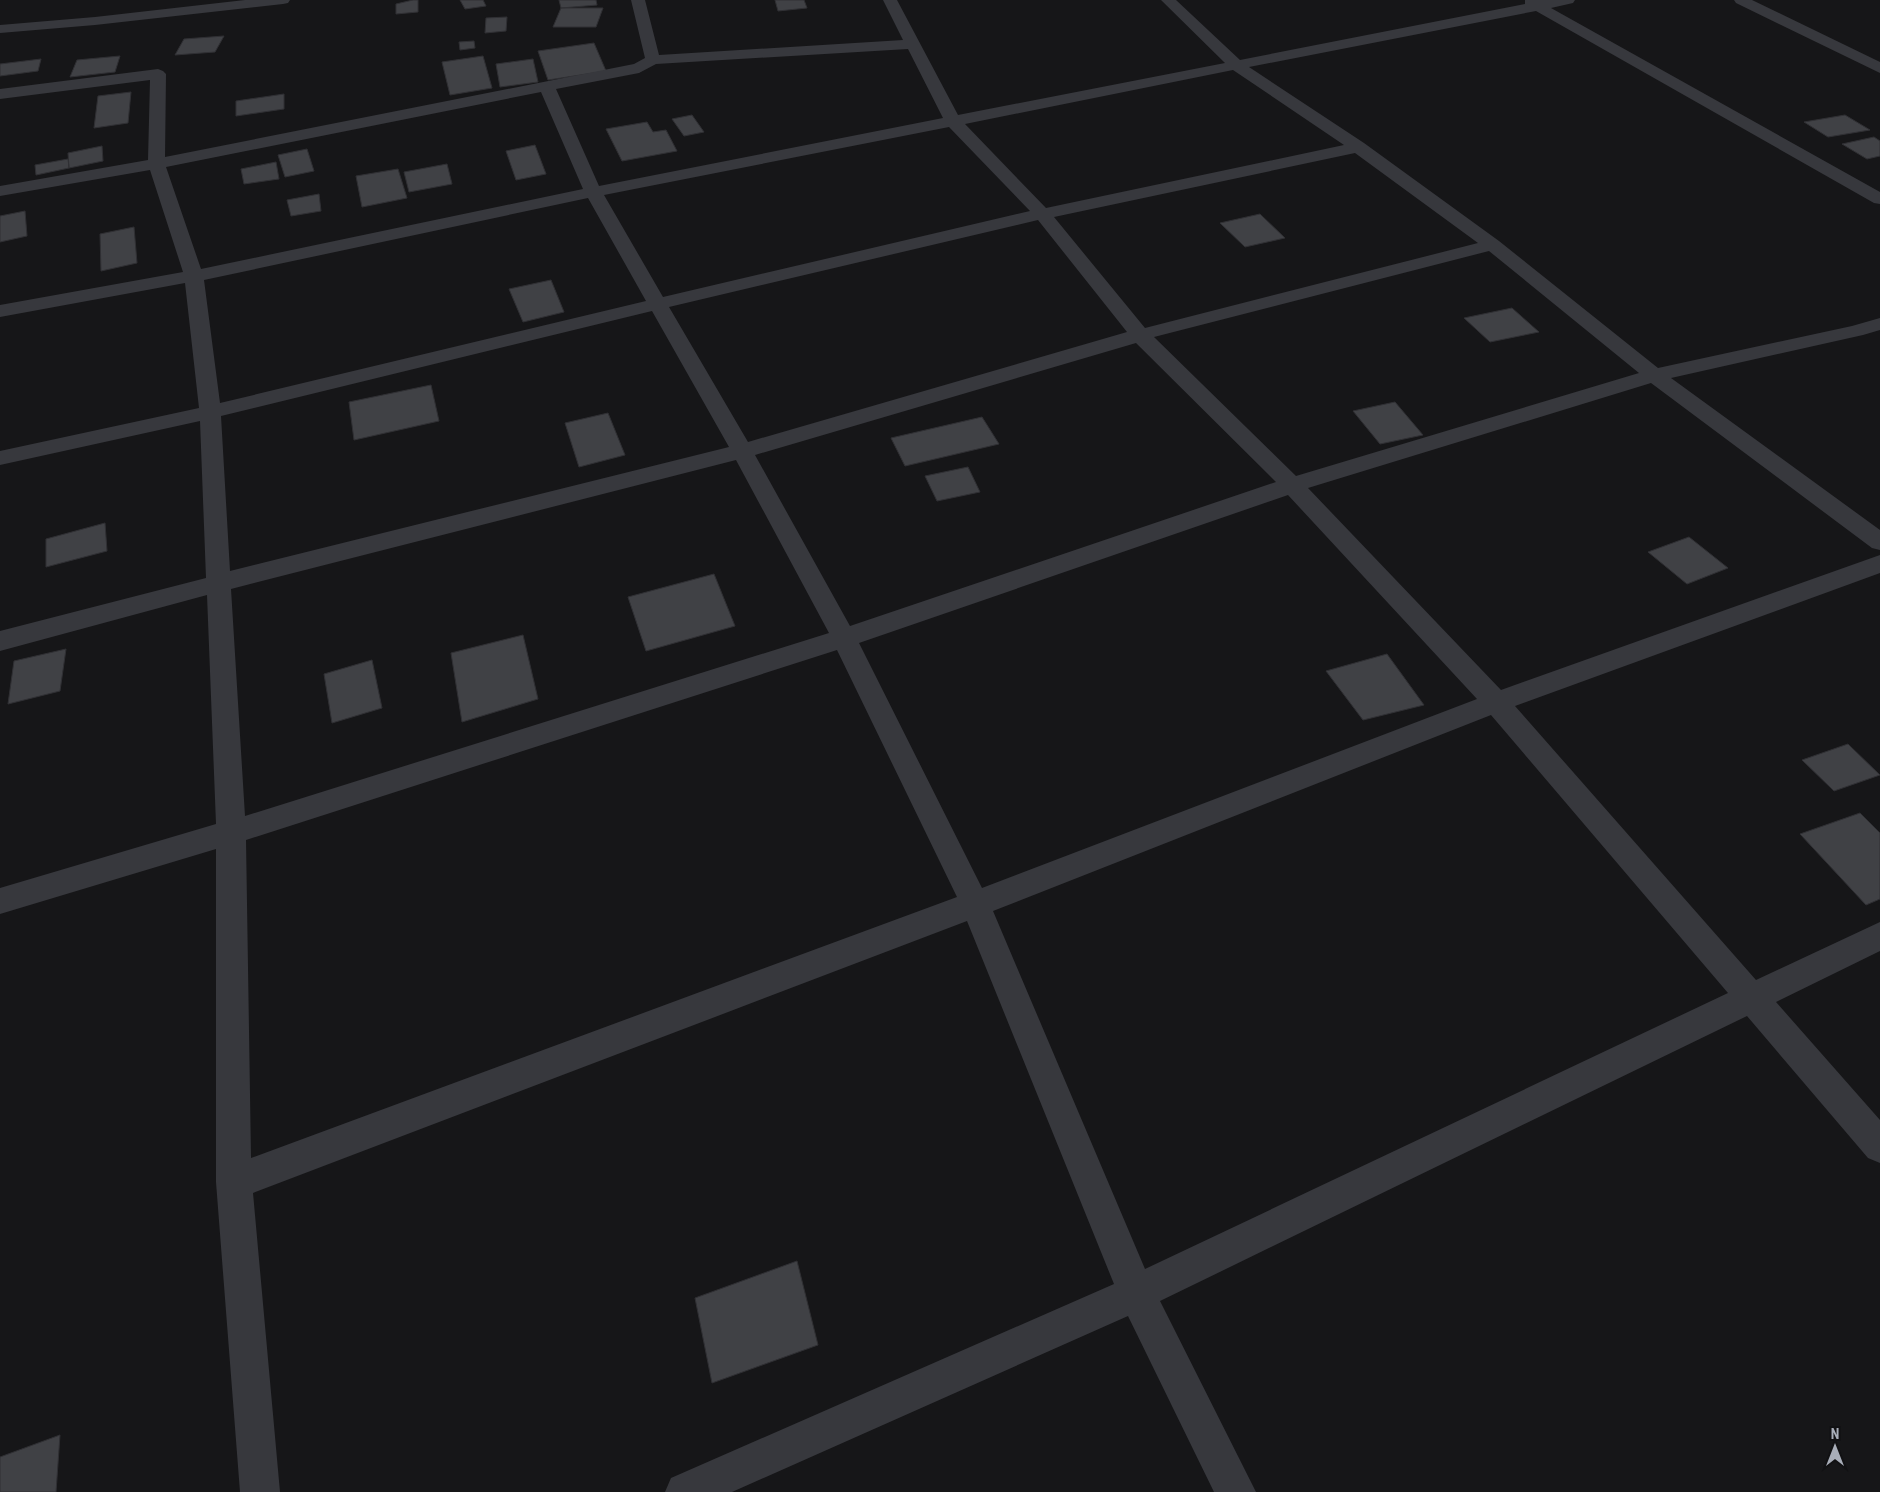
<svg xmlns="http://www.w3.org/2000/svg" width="1880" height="1492" viewBox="0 0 1880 1492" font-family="'Roboto Condensed',sans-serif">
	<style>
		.building { fill: #404145; stroke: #303034 }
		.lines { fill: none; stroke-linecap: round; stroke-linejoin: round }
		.minor { fill: #37383d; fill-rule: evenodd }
	</style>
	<rect width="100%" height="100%" fill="#161618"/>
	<path class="building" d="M413 0H418V12L396 14V4Z
		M460 0H483L486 6 465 9Z
		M559 0H596L597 5 561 8Z
		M775 0H804L807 8 778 11Z
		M561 8H603L596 27H553Z
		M507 17 506 31 485 33 486 18Z
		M224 36 215 52 175 55 184 39Z
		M474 41 475 48 460 50 459 42Z
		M594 43 606 71 548 80 538 51Z
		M120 56 115 72 70 77 77 60Z
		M483 56 492 88 450 95 442 62Z
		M41 59 38 71 0 76V64Z
		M533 59 538 82 500 87 496 64Z
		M131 92 128 123 94 128 98 96Z
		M284 94V109L236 116V101Z
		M692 115 704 132 684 136 672 119Z
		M1845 115 1870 130 1828 137 1804 122Z
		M647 122 653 132 666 130 677 151 622 161 606 129Z
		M1874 137 1880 141V156L1867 159 1842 144Z
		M535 145 546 174 516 180 506 151Z
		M102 146 103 161 69 168 68 153Z
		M307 149 314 171 285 177 278 155Z
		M68 159 69 168 36 175 35 165Z
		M276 162 279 179 244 184 241 169Z
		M447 164 452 184 409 192 404 172Z
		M398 169 407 198 362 207 356 176Z
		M319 194 321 211 291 216 287 200Z
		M25 211 27 236 0 242V216Z
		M1260 214 1285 238 1245 247 1220 223Z
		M134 227 137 263 101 271 100 234Z
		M551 280 564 312 523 322 509 289Z
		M1512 308 1539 332 1490 342 1464 318Z
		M431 385 439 421 354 440 349 402Z
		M1395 402 1423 435 1380 444 1353 411Z
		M608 413 625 455 579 467 565 423Z
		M982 417 999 444 905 466 891 438Z
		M968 467 980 492 937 501 925 476Z
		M105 523 107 551 46 567V539Z
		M1689 537 1728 568 1687 584 1648 552Z
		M714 574 735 626 646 651 628 597Z
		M523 635 538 699 462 722 451 653Z
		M66 649 60 691 8 704 14 661Z
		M1387 654 1424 705 1363 720 1326 671Z
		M372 660 382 708 332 723 324 674Z
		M1848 744 1880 775 1834 791 1802 760Z
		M1860 813 1880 833V899L1866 905 1800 834Z
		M797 1261 818 1345 712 1383 695 1298Z
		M60 1435 56 1492H0V1457Z"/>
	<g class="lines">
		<path class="minor" d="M245 0H290L288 3 283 4 95 25 0 33V25L95 17Z
			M631 0H645L659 55 903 40 883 0H897L958 115 1225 63 1161 0H1176L1240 60 1525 4V0H1575L1573 3 1551 8 1880 192V204L1874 203 1536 11 1249 67 1364 143 1499 241 1658 368 1852 326 1880 318V330L1863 335 1671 378 1880 530V550L1872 548 1651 383 1308 488 1501 690 1880 555V573L1515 706 1756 980 1880 922V951L1776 1002 1880 1120V1163L1868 1158 1747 1016 1160 1301 1256 1492H1214L1128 1316 732 1492H665L671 1478 1114 1284 967 921 253 1193 280 1492H240L216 1182V849L0 914V888L216 824 207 595 0 651V631L206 578 200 421 0 465V451L199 408 185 283 0 317V305L183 272 150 170 0 196V186L148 160 150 80 0 99V89L158 69 163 71 166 74 165 157 634 64 645 58ZM908 49 943 118 599 186 556 89 639 73 656 64ZM1233 70 1344 145 1046 208 965 124ZM541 92 583 189 201 269 166 167ZM949 127 1030 211 663 297 604 195ZM1355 153 1478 243 1145 328 1054 217ZM588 198 646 301 220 403 204 280ZM1038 220 1127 332 748 442 669 307ZM1489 251 1639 373 1296 476 1154 337ZM652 311 729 447 230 571 221 416ZM1136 343 1276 482 850 626 755 455ZM736 460 829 633 245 816 231 589ZM1288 495 1477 699 982 888 859 643ZM837 650 957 897 251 1158 246 840ZM1491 715 1728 993 1145 1269 993 911Z
			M1734 0H1752L1880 62V73L1736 3Z"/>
	</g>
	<g transform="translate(1835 1447)" stroke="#111113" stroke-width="4" paint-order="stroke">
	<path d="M0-4L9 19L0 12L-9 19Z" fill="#a8adb8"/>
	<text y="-8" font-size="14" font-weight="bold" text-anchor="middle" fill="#a8adb8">N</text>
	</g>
</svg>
